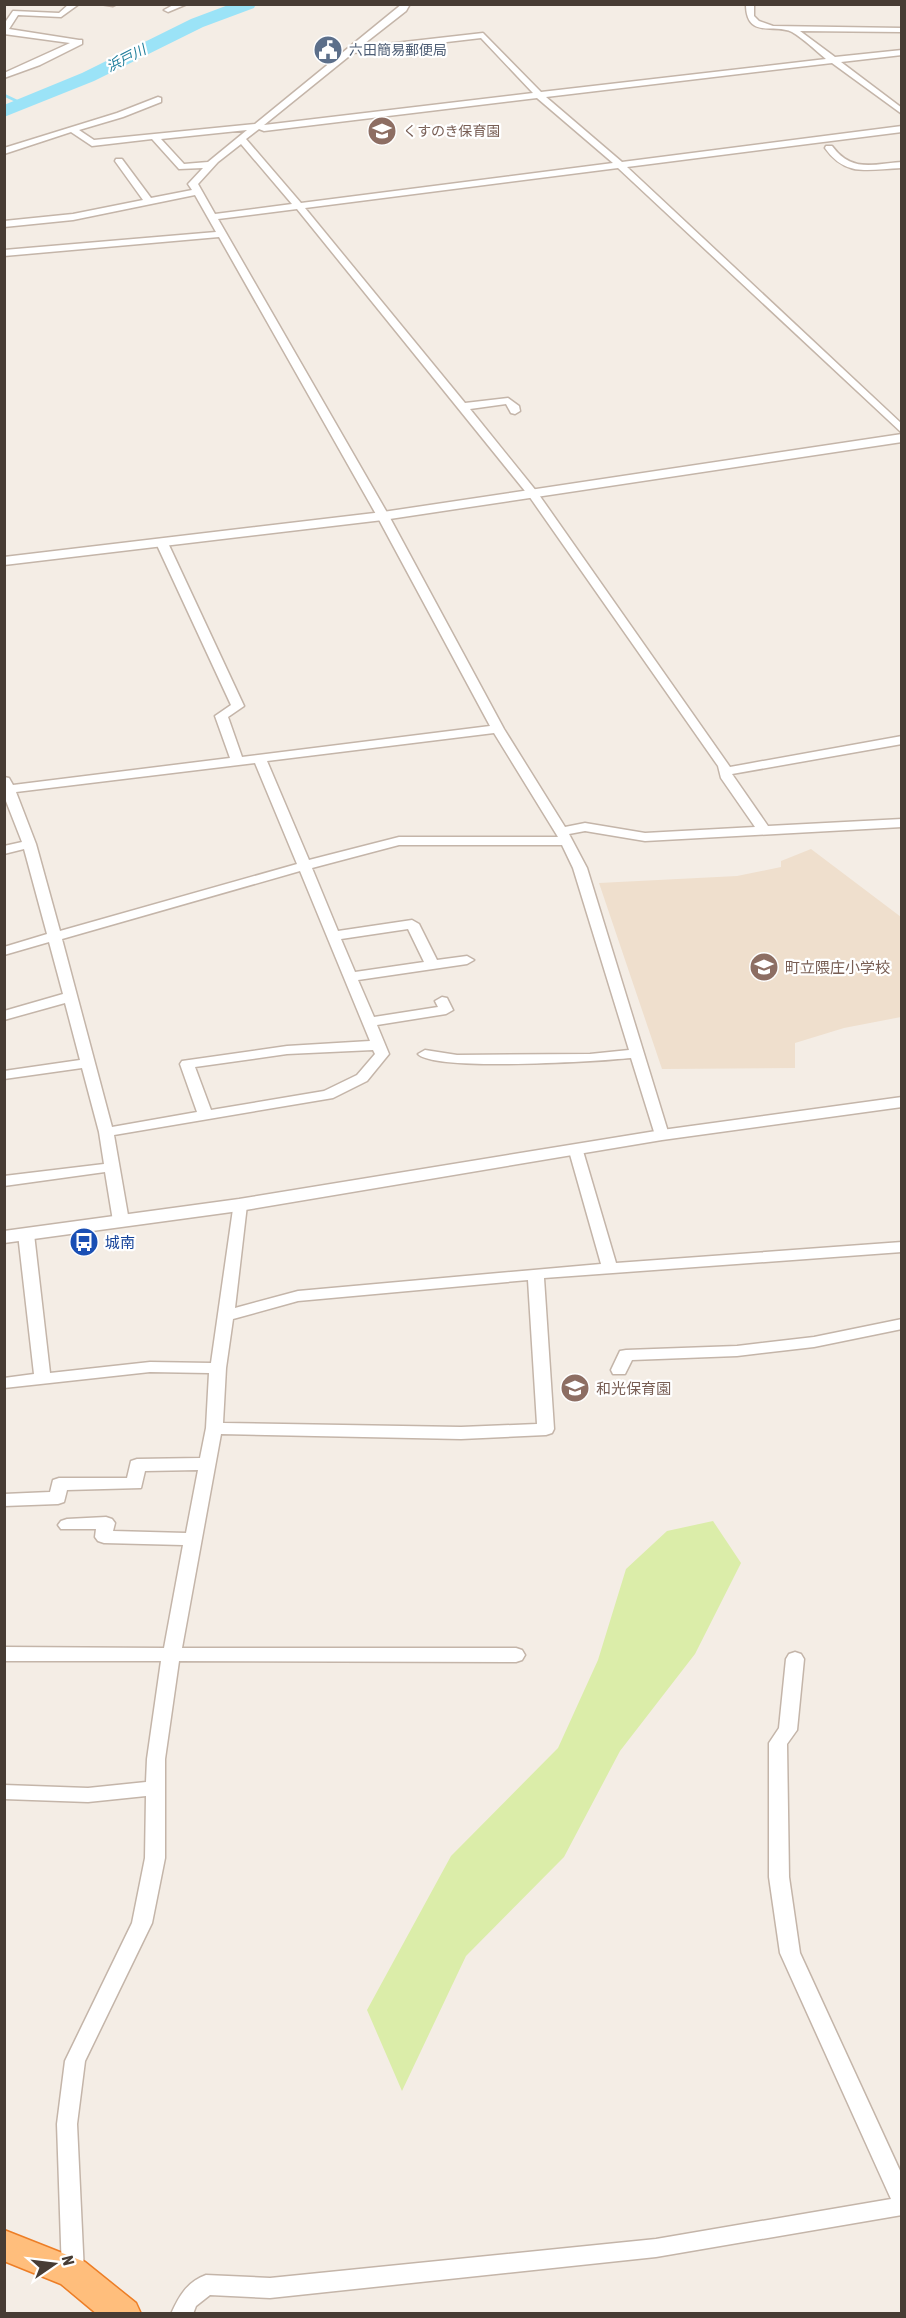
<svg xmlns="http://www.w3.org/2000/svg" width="906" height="2318" viewBox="0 0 906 2318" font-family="'Asap Condensed','Noto Sans JP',sans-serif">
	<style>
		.education { fill: #efdfcd }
		.green { fill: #dbeda9 }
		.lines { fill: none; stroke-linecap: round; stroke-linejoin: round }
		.stream { stroke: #9be3f7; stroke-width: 3 }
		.river { fill: #9be3f7; fill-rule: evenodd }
		.minor-casing { stroke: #c4b5a9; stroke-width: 3 }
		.tertiary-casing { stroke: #c4b5a9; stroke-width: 3 }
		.trunk-casing { stroke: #ed7e26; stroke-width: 3 }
		.minor { fill: #fff; fill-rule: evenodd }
		.tertiary { fill: #fff; fill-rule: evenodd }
		.trunk { fill: #ffbe7c; fill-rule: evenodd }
		.labels { text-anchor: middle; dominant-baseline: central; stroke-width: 4.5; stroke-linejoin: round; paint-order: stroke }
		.far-service-label { font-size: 14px; fill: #4e5e75; stroke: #fff; text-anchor: start }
		.far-water-label { font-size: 14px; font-style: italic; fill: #1f7e9b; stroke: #fff }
		.far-education-label { font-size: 14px; fill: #785e54; stroke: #fff; text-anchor: start }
		.education-label { font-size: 15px; fill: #785e54; stroke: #fff; text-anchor: start }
		.transit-label { font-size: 15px; fill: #164399; stroke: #fff; text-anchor: start }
	</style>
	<rect width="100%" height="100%" fill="#f4ede5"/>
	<path class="education" d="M811 849 901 917V1017L844 1028 795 1043V1068L662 1069 599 883 737 876 781 867V861Z"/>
	<path class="green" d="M713 1521 741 1563 695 1654 620 1751 564 1857 466 1956 402 2091 367 2010 451 1856 558 1748 598 1660 626 1569 667 1531Z"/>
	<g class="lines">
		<path class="stream" d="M4 95 23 104"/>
		<path class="river" d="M231 4H256L254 8 203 27 94 81 4 117V105L82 73 191 19Z"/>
		<g class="minor-casing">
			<path id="minor" d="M69 4H79L61 17 18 15 9 29 79 40H82V44L40 65 4 78V73L70 43 4 34V24L13 11 59 13Z
				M100 4H117L113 6Z
				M175 4H187L168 12 164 10Z
				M402 4H410L406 11 360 47 483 33 541 92 826 59C815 50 804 39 792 32 775 23 746 40 746 4H754V16L759 21 773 26 902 28V32L800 31 835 57 902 50V55L841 62 902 108V114L832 63 546 97 622 162 902 126V132L627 167 902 424V433L618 168 305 208 465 403 508 398 519 406 520 411 515 414 511 413 506 404 470 409 537 492 730 767 902 736V744L732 774 768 826 902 819V827L645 841 585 831 569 834 587 868 669 1135 662 1139 655 1135 631 1058C600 1061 435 1072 418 1054L425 1050 457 1055 590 1054 629 1050 573 868 562 845H399L312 868 338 931 412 920 419 924 437 960 467 956 474 960 467 964 358 980 374 1017 438 1007 435 1001 442 997 447 998 453 1010 446 1014 377 1025 389 1054 367 1081 333 1098 114 1135 129 1221 121 1226 113 1221 105 1172 4 1186V1176L104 1164 99 1132 82 1068 4 1079V1071L80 1060 65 1003 4 1020V1011L63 994 49 942 4 955V947L47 934 24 849 4 854V846L22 842 4 796V777L9 778 13 785 230 758 215 716 231 705 156 543 158 541 162 540 168 543 244 706 228 717 242 757 490 726 377 516 219 237 4 256V250L216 232 195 195 73 220 4 227V221L73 214 143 200 115 161 116 159H122L151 198 192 190 188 184 203 168 179 169 152 139 92 146 71 132 4 154V148L117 113 158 97 161 98V102L123 117 79 130 94 140 255 124ZM481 38 533 93 264 125 353 53ZM537 98 613 163 301 203 246 139 259 129 264 131ZM247 130 208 162 184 164 161 139ZM241 144 292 204 215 214 198 184 218 162ZM297 209 529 496 718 766 721 778 755 827 645 833 585 823 565 827 504 729 389 516 218 219ZM494 733 558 837H399L309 860 267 761ZM255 763 297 864 60 931 36 844 16 792ZM300 871 370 1041 287 1046 182 1061 180 1064 197 1112 112 1127 62 939ZM408 929 424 962 355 972 341 939ZM373 1050 375 1054 357 1075 324 1091 211 1110 195 1067 287 1054Z
				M826 146H832C852 173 873 164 902 162V168C869 169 846 178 825 148Z
				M576 1147 583 1151 616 1263 902 1242V1252L544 1278 554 1429 552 1433 546 1435 461 1439 221 1434 182 1648H516L522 1650 525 1655 522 1660 516 1662 179 1661 165 1759V1858L152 1923 85 2061 77 2124 84 2273 81 2280 73 2283 65 2280 62 2273 57 2124 65 2061 132 1923 145 1858 146 1796 88 1802 4 1799V1785L88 1788 146 1782 147 1759 161 1661H4V1647L164 1648 183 1545 104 1543 98 1541 95 1537 96 1529H61L58 1525 61 1521 67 1519 106 1517 112 1519 115 1523 113 1531 186 1533 198 1470 145 1471 141 1488 67 1490 64 1502 58 1504 4 1506V1494L50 1492 53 1480 59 1478H127L131 1461 137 1459 200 1458 206 1428 209 1373 150 1372 4 1388V1378L34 1374 18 1234 26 1229 34 1234 50 1373 150 1362 211 1363 234 1202H244L247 1205 235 1308 298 1291 601 1264 569 1151ZM528 1280 537 1424 461 1427 223 1423 226 1368 233 1319 298 1301Z
				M902 1319V1329L814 1347 737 1356 632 1360 625 1374H613L611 1370 620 1351 626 1350 737 1346 814 1337Z
				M795 1652 801 1654 804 1659 797 1730 787 1744 789 1877 800 1953 902 2175V2215L656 2257 270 2298 210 2295 196 2306 193 2314H171C179 2296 187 2282 206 2275L270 2278 656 2239 891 2199 780 1953 769 1877V1743L779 1728 786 1659 789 1654Z"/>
		</g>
		<g class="tertiary-casing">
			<path id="tertiary" d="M902 434V442L383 520 4 565V557L383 512Z
				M902 1097V1107L662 1140 239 1211 4 1243V1231L239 1199 662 1130Z"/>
		</g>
		<g class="trunk-casing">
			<path id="trunk" d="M4 2230 85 2262 136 2303 141 2314H97L61 2284 4 2261Z"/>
		</g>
		<use href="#minor" class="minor"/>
		<use href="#tertiary" class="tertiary"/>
		<use href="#trunk" class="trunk"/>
	</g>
	<defs>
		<g id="civic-disc" transform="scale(1.5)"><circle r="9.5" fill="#5c6f8a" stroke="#fff"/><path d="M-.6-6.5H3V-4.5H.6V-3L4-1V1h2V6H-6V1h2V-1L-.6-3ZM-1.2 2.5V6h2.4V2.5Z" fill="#fff"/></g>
		<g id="school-disc" transform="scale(1.5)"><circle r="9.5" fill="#8d6e63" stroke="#fff"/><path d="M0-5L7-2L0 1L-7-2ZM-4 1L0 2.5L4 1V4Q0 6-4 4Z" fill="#fff"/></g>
		<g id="bus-disc" transform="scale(1.5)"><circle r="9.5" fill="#1a4fb4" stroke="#fff"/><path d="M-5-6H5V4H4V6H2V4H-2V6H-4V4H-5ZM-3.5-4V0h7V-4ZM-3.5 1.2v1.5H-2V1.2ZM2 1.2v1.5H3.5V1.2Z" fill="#fff"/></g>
	</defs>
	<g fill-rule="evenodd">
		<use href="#civic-disc" x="328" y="50"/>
		<use href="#school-disc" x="382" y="131"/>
		<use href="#school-disc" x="764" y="967"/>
		<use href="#bus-disc" x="84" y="1242"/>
		<use href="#school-disc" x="575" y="1388"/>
	</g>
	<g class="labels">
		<g class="far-service-label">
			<text x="349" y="50">六田簡易郵便局</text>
		</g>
		<g class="far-water-label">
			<text transform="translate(126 58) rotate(-27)">浜戸川</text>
		</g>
		<g class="far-education-label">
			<text x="403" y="131">くすのき保育園</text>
		</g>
		<g class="education-label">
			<text x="785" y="967">町立隈庄小学校</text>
			<text x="596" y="1388">和光保育園</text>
		</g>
		<g class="transit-label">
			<text x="105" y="1242">城南</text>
		</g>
	</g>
	<rect width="906" height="2318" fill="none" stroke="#473c34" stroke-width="12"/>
	<g transform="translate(54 2264) rotate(76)" stroke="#ffffff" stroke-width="4.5" paint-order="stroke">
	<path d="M0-4.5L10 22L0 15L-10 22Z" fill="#473c34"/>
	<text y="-9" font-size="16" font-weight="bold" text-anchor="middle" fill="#473c34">N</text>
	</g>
</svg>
